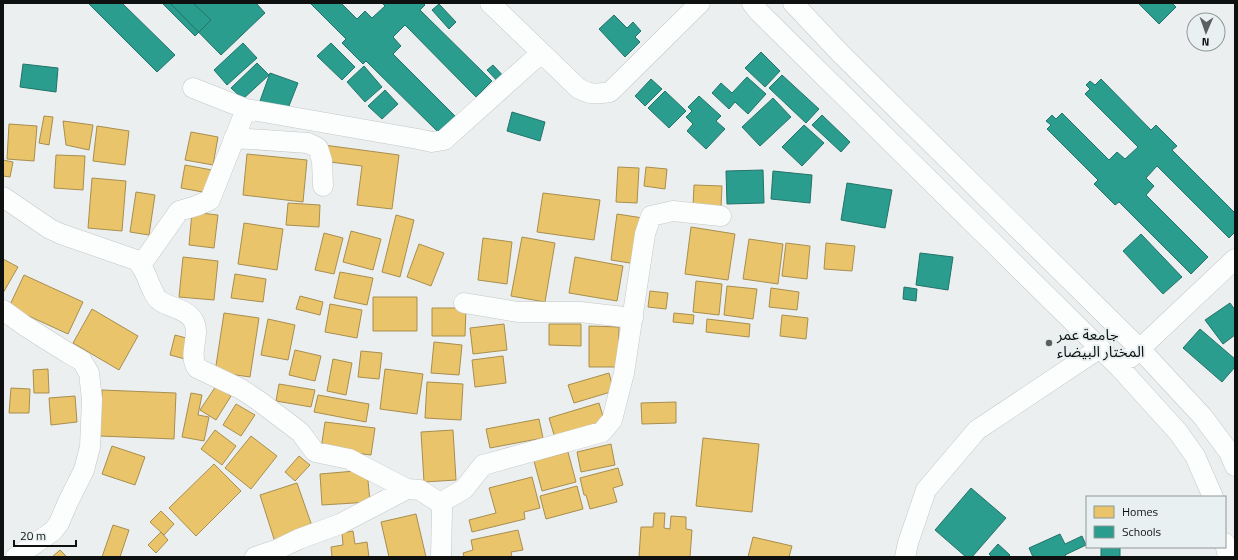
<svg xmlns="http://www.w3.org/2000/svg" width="1238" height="560" viewBox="0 0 1238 560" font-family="'Titillium Web','Noto Sans Arabic',sans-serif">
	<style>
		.homes { fill: #e9c46a; stroke: #a88e4f }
		.schools { fill: #2a9d8f; stroke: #227369 }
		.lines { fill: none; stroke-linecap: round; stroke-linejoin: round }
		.minor-casing { stroke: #c4c7c7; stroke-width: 21 }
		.minor { stroke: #fcfdfd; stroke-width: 20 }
		.poi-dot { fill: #5c5f5f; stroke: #e9f0f1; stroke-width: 1.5 }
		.labels { text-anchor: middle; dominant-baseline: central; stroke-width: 4; stroke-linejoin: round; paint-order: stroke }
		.poi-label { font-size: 15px; fill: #0f1111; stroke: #e9f0f1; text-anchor: start }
	</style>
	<rect width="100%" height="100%" fill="#ebefef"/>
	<path class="homes" d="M44 116 53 117 49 145 39 143Z
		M63 121 93 125 89 150 66 145Z
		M9 124 37 126 34 161 7 159Z
		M97 126 129 131 125 165 93 161Z
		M191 132 218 137 213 165 185 160Z
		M324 145 399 155 392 209 357 205 362 166 322 161Z
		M247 154 307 160 303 202 243 195Z
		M56 155 85 156 83 190 54 188Z
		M3 160 13 162 10 177 3 176Z
		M185 165 212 170 208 193 181 188Z
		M618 167 639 168 637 203 616 202Z
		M646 167 667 169 665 189 644 186Z
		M92 178 126 181 122 231 88 228Z
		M694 185 722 186 721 207 693 206Z
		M136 192 155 195 149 235 130 232Z
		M543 193 600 200 594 240 537 232Z
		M288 203 320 205 319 227 286 225Z
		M192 212 218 215 214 248 189 245Z
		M617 214 643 218 636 264 611 260Z
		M396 215 414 220 400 277 382 272Z
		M244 223 283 229 277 270 238 264Z
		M691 227 735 234 728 280 685 274Z
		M351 231 381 239 373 270 343 262Z
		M324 233 343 238 334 274 315 270Z
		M522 237 555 243 545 302 511 296Z
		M483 238 512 242 507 284 478 280Z
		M749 239 783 244 778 284 743 279Z
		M786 243 810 246 807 279 782 276Z
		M826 243 855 246 852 271 824 269Z
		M419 244 444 253 431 286 407 277Z
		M183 257 218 261 214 300 179 297Z
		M575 257 623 266 617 301 569 293Z
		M3 259 18 267 3 293Z
		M340 272 373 278 367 305 334 298Z
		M235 274 266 279 263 302 231 298Z
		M24 275 83 302 68 334 9 307Z
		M696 281 722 284 719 315 693 312Z
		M727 286 757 289 753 319 724 315Z
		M771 288 799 292 797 310 769 307Z
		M650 291 668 293 666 309 648 307Z
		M300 296 323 302 320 315 296 309Z
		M373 297H417V331H373Z
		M330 304 362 310 357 338 325 332Z
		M432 308H466L465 336H432Z
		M92 309 138 336 119 370 73 343Z
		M224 313 259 318 250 377 215 372Z
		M674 313 694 315 693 324 673 322Z
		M782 315 808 318 806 339 780 336Z
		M268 319 295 325 288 360 261 355Z
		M707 319 750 324 749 337 706 332Z
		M504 324 507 350 473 354 470 328Z
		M549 324H581V346L549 345Z
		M589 326 619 327 618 367H589Z
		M175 335 190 339 185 359 170 355Z
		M434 342 462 345 459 375 431 373Z
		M295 350 321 356 315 381 289 375Z
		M361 351 382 353 379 379 358 377Z
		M503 356 506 383 475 387 472 360Z
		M333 359 352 363 346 395 327 391Z
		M48 369 49 393H34L33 370Z
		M385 369 423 374 417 414 380 409Z
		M609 373 614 391 574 403 568 385Z
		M427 382 463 384 461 420 425 418Z
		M279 384 315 390 311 407 276 401Z
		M216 386 231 396 216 420 200 410Z
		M11 388 30 389 29 413H9Z
		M102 390 176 393 174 439 100 436Z
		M191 393 202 395 198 415 209 417 204 441 182 437Z
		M318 395 369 404 366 422 314 412Z
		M75 396 77 422 51 425 49 398Z
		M676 402V423L642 424 641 403Z
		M599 403 605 423 555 438 549 418Z
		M236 404 255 415 241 436 223 425Z
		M539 419 543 438 490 448 486 429Z
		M325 422 375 428 371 455 321 449Z
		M215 430 236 446 222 465 201 449Z
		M453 430 456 480 424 482 421 432Z
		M251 436 277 456 251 489 225 468Z
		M703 438 759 444 752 512 696 506Z
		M611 444 615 465 581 472 577 452Z
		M112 446 145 457 135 485 102 474Z
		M568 452 576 482 542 491 534 461Z
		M299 456 310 465 295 481 285 472Z
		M214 464 241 491 196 536 169 508Z
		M618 468 623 485 613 488 617 502 590 509 586 495H584L580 478Z
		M367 470 370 502 322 505 320 474Z
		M532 477 540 508 524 512 525 519 472 532 469 520 496 513 489 488Z
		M297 483 313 529 275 542 260 495Z
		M577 486 583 509 546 519 540 496Z
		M161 511 174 524 164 535 150 522Z
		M654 513H665L664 528 670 529 671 516 686 517V529L692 530 690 557H639L641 527H653Z
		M416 514 426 557H389L381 522Z
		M113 525 129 530 120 557H102Z
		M518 530 523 550 511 552 512 557H464L463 553 473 550 471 540Z
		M353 531 355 544 367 542 369 557H332L331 547 343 545 342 533Z
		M161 532 168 540 156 553 148 545Z
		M753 537 792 546 789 557H748Z
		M60 550 67 557H52Z"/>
	<path class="schools" d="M88 3H122L175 55 157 72Z
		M162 3H193L211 20 195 36Z
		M170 3H256L265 13 221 55Z
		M310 3H341L357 19 365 11 372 18 385 6 382 3H423L425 5 420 10 492 81 476 97 405 25 393 37 401 46 393 54 456 117 439 133 366 61 363 64 342 43 346 39Z
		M1138 3H1172L1176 7 1159 24Z
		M439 4 456 22 449 29 432 10Z
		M614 15 627 28 633 22 641 31 635 37 640 42 625 57 599 29Z
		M243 43 257 58 227 85 214 70Z
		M331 43 355 67 342 80 317 56Z
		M761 52 780 71 765 87 745 68Z
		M257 63 269 75 243 99 231 88Z
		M23 64 58 68 56 92 20 87Z
		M493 65 507 80 501 85 487 70Z
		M364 66 382 87 365 102 347 82Z
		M270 73 298 83 287 111 260 101Z
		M782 75 819 109 806 123 769 88Z
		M747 77 766 94 748 114 735 102 729 109 712 93 721 83 732 93Z
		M651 79 662 89 645 106 635 96Z
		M1101 79 1151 130 1156 125 1177 146 1172 150 1235 213V232L1229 238 1157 166 1146 178 1154 186 1146 195 1208 257 1191 274 1119 202 1115 205 1094 184 1098 180 1047 129 1051 125 1046 121 1052 115 1056 119 1062 113 1109 160 1117 152 1125 159 1138 147 1085 94 1090 89 1086 85 1090 81 1095 85Z
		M385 90 398 104 382 119 368 106Z
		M665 91 686 111 669 128 648 108Z
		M699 96 721 116 716 121 725 129 706 149 687 131 693 124 686 117 692 111 688 107Z
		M773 98 791 117 760 146 742 127Z
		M512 112 545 122 540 141 507 131Z
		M822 115 850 142 841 152 812 125Z
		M804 125 824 143 802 166 782 147Z
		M763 170 764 203 727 204 726 171Z
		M773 171 812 175 810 203 771 199Z
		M847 183 892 190 885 228 841 220Z
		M1141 234 1182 277 1163 294 1123 251Z
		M920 253 953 257 948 290 916 285Z
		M904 287 917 289 916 301 903 299Z
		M1230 303 1235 310V335L1223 344 1205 320Z
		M1200 329 1235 359V367L1222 382 1183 348Z
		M971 488 1006 518 972 557H966L935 530Z
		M1060 534 1065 544 1082 536 1086 545 1065 555 1066 557H1033L1029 548Z
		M998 544 1010 555 1008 557H992L989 554Z
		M1101 547H1120V557H1101Z"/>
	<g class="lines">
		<g class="minor-casing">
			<path id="minor" d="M490 3 578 88C590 95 596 94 610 92L700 3
				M752 3 759 12 1120 368 1178 432 1195 456 1213 497
				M793 3 841 54 1140 349 1203 417 1229 452 1235 466
				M193 88 246 109 418 139 432 142 444 140 541 53
				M234 138 308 143 318 148 322 161 323 186
				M3 197 50 229 61 234 136 260C144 267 147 278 151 287 153 291 155 297 159 300 168 308 186 308 193 320 202 334 187 354 197 368L241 389 259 401 300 432 315 452 349 459 407 489 420 490 440 503 442 510 441 557
				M141 265 179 211 196 206 210 200 246 109
				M464 303 518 312H580L633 318
				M3 310 25 326 68 353 82 361 89 373 92 399 90 447 84 470 68 502 59 523 53 531 16 557
				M1130 358 1235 259
				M440 503 464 489 483 465 602 432 612 420 624 373 645 234 651 216 673 211 721 216
				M1225 543 1228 557
				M255 557 276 550 299 539 340 524 407 489
				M905 557 908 543 926 490 977 430 1100 348"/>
		</g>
		<use href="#minor" class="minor"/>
	</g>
	<circle class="poi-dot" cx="1049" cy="343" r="4"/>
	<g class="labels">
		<g class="poi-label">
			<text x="1057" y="334">جامعة عمر<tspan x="1057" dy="17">المختار البيضاء</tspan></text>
		</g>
	</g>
	<rect width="1238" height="560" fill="none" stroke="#0f1111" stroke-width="8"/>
	<rect x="1086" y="496" width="140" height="52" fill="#e9f0f1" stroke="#929797"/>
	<rect x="1094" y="506" width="20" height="12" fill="#e9c46a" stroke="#929797"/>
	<text x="1122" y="516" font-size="12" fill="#0f1111">Homes</text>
	<rect x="1094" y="526" width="20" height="12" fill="#2a9d8f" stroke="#929797"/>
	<text x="1122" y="536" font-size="12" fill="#0f1111">Schools</text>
	<g transform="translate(1206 32) rotate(182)"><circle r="19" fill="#e9f0f1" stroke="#929797"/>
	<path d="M0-3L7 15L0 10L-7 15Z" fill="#5c5f5f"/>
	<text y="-6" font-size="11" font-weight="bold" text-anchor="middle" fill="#0f1111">N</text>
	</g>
	<path d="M14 540v6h62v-6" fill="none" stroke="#0f1111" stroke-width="2"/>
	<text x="20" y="540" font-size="12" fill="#0f1111" stroke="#e9f0f1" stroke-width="3" paint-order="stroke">20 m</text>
</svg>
